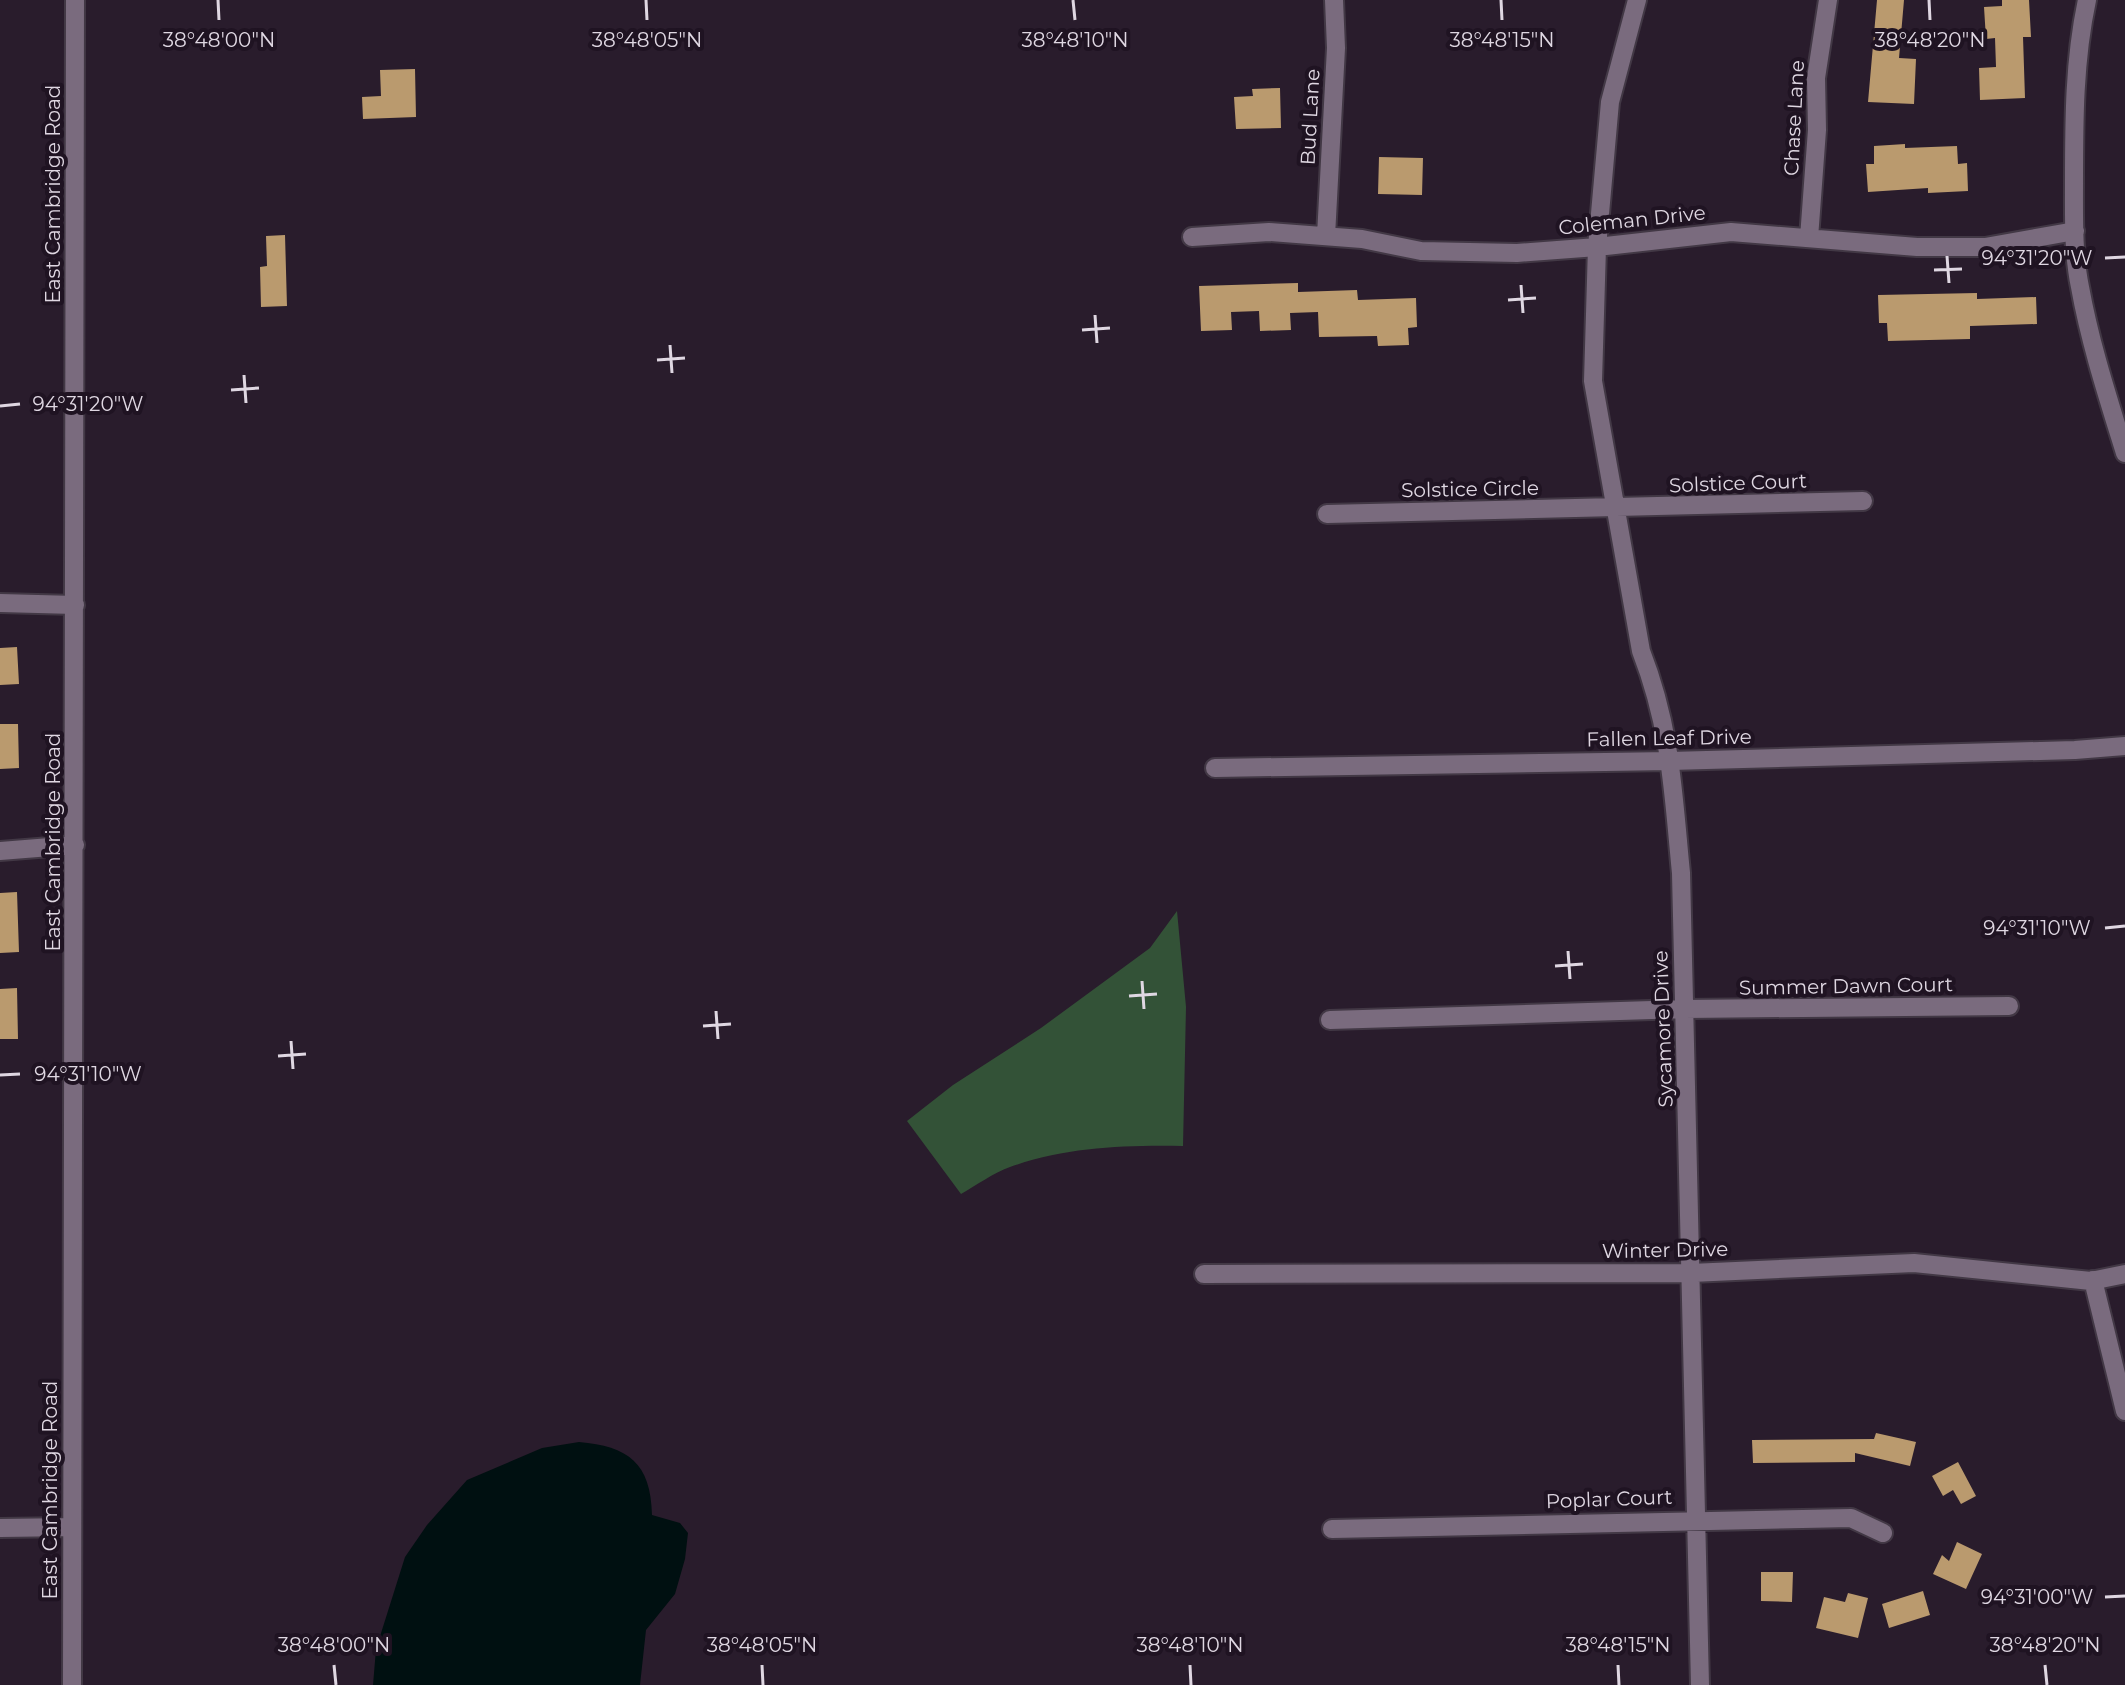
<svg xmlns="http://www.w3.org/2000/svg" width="2125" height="1685" viewBox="0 0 2125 1685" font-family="Montserrat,sans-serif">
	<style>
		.green { fill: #335237 }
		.water { fill: #001011 }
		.building { fill: #ba9a6e }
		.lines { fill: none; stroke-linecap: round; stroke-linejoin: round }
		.minor-casing { stroke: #423845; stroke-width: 22 }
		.minor { stroke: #7a6b7e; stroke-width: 18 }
		.ticks { fill: none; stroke: #dfd7e2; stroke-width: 3 }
		.labels { text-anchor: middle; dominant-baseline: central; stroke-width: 8; stroke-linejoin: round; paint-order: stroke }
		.street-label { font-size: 20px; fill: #dfd7e2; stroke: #1f1322 }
		.ticks-label { font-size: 20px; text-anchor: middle; fill: #dfd7e2; stroke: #1f1322; stroke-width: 8; stroke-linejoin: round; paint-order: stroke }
	</style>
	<rect width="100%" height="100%" fill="#291c2c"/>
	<path class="green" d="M1177 911 1186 1007 1183 1146C1124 1145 1066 1147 1010 1167 993 1173 977 1185 961 1194L907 1121 953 1085 1041 1028 1150 948Z"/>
	<path class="water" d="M579 1442C628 1446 651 1463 652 1515L680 1523 688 1533 685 1559 675 1594 646 1630 640 1685H373L376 1649 405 1557 427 1525 467 1480 542 1448Z"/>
	<path class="building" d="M1877 0H1904L1899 58 1916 59 1914 104 1868 102Z
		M2002 0H2029L2031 37H2023L2025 98 1980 100 1979 68 1996 67 1995 38 1986 39 1984 7 2002 6Z
		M415 69 416 117 363 119 362 97 381 96 380 70Z
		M1280 88 1281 128 1236 129 1234 97 1253 96 1252 89Z
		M1905 144V148L1957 146 1958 164 1967 163 1968 191 1928 193V188L1868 192 1866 164H1874V146Z
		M1379 157 1423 158 1422 195 1378 194Z
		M285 235 287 306 261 307 260 267 267 266 266 236Z
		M1298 283V292L1357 290 1358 300 1416 298 1417 327 1408 328 1409 345 1378 346 1377 336 1319 337 1318 312 1290 313 1291 330 1260 331 1259 311 1231 312 1232 330 1201 331 1199 286Z
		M1977 293V299L2036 297 2037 324 1970 326V339L1888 341 1887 323H1879L1878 295Z
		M17 647 19 684 0 685V648Z
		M0 724H18L19 768 0 769Z
		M17 892 19 952 0 953V893Z
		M17 988 18 1039H0V989Z
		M1876 1433 1916 1442 1910 1466 1855 1453V1462L1753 1463 1752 1440 1874 1439Z
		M1958 1462 1976 1496 1961 1504 1953 1490 1943 1496 1932 1476Z
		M1957 1542 1982 1554 1966 1589 1933 1574 1942 1555 1949 1561Z
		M1761 1572H1793L1792 1602 1761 1601Z
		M1923 1591 1930 1615 1889 1628 1882 1604Z
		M1848 1593 1868 1598 1858 1638 1816 1628 1824 1597 1845 1602Z"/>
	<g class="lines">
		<g class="minor-casing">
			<path id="minor" d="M1637 0 1610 102 1597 247 1593 381 1641 651C1671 728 1673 792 1681 873L1700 1685
				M2087 0C2074 60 2074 122 2074 183 2074 217 2073 254 2080 287 2090 343 2108 398 2125 453
				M1326 236 1336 48 1334 0
				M1192 237 1269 232 1362 239 1421 251 1517 253 1597 247 1731 232 1917 247H1985L2075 231
				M1809 238 1817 130 1816 78 1828 0
				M1327 514 1863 501
				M0 603 75 605
				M1215 768 1670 761 2075 750 2125 746
				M0 851 75 845
				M1330 1020 1684 1009 2009 1006
				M1204 1274 1691 1273 1914 1263 2091 1281 2125 1274
				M2093 1280 2125 1411
				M0 1528 72 1527
				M1332 1529 1851 1518 1883 1533
				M72 1685 75 0"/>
		</g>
		<use href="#minor" class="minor"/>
	</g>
	<path class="ticks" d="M218 0 219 20M646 0 647 20M1073 0 1075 20M1501 0 1502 20M1929 0 1930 20M1947 256 1949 283M2105 258 2125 257M1934 270 1962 269M1521 285 1523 313M1508 300 1536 298M1095 315 1097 343M1082 330 1110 328M670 345 672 373M657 360 685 358M244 375 246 403M231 390 259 388M0 406 20 404M2105 928 2125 926M1568 951 1570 979M1555 966 1583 964M1142 981 1144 1009M1129 996 1157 994M716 1011 718 1039M703 1026 731 1024M291 1041 293 1069M278 1056 306 1054M0 1075 20 1074M2105 1597 2125 1596M334 1665 336 1685M762 1665 763 1685M1190 1665 1191 1685M1618 1665 1619 1685M2045 1665 2047 1685"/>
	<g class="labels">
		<g class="street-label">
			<text transform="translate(1310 117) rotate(-87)">Bud Lane</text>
			<text transform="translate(1794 118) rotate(-87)">Chase Lane</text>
			<text transform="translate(53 194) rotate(-90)">East Cambridge Road</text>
			<text transform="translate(1632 220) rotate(-6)">Coleman Drive</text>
			<text transform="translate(1738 483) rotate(-2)">Solstice Court</text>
			<text transform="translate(1470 489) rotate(-1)">Solstice Circle</text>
			<text transform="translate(1669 738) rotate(-1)">Fallen Leaf Drive</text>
			<text transform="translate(53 842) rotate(-90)">East Cambridge Road</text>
			<text transform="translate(1846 986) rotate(-1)">Summer Dawn Court</text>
			<text transform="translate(1663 1029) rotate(-92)">Sycamore Drive</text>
			<text transform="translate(1665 1250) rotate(-1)">Winter Drive</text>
			<text transform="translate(50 1490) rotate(-90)">East Cambridge Road</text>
			<text transform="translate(1609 1499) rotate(-2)">Poplar Court</text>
		</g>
	</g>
	<g class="ticks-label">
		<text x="219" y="47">38°48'00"N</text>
		<text x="647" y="47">38°48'05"N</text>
		<text x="1075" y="47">38°48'10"N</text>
		<text x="1502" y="47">38°48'15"N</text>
		<text x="1930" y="47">38°48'20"N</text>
		<text x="2037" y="265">94°31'20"W</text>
		<text x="88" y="411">94°31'20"W</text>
		<text x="2037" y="935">94°31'10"W</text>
		<text x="88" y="1081">94°31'10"W</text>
		<text x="2037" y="1604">94°31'00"W</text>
		<text x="334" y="1652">38°48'00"N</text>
		<text x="762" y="1652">38°48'05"N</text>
		<text x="1190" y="1652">38°48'10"N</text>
		<text x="1618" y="1652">38°48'15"N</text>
		<text x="2045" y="1652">38°48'20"N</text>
	</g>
</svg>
